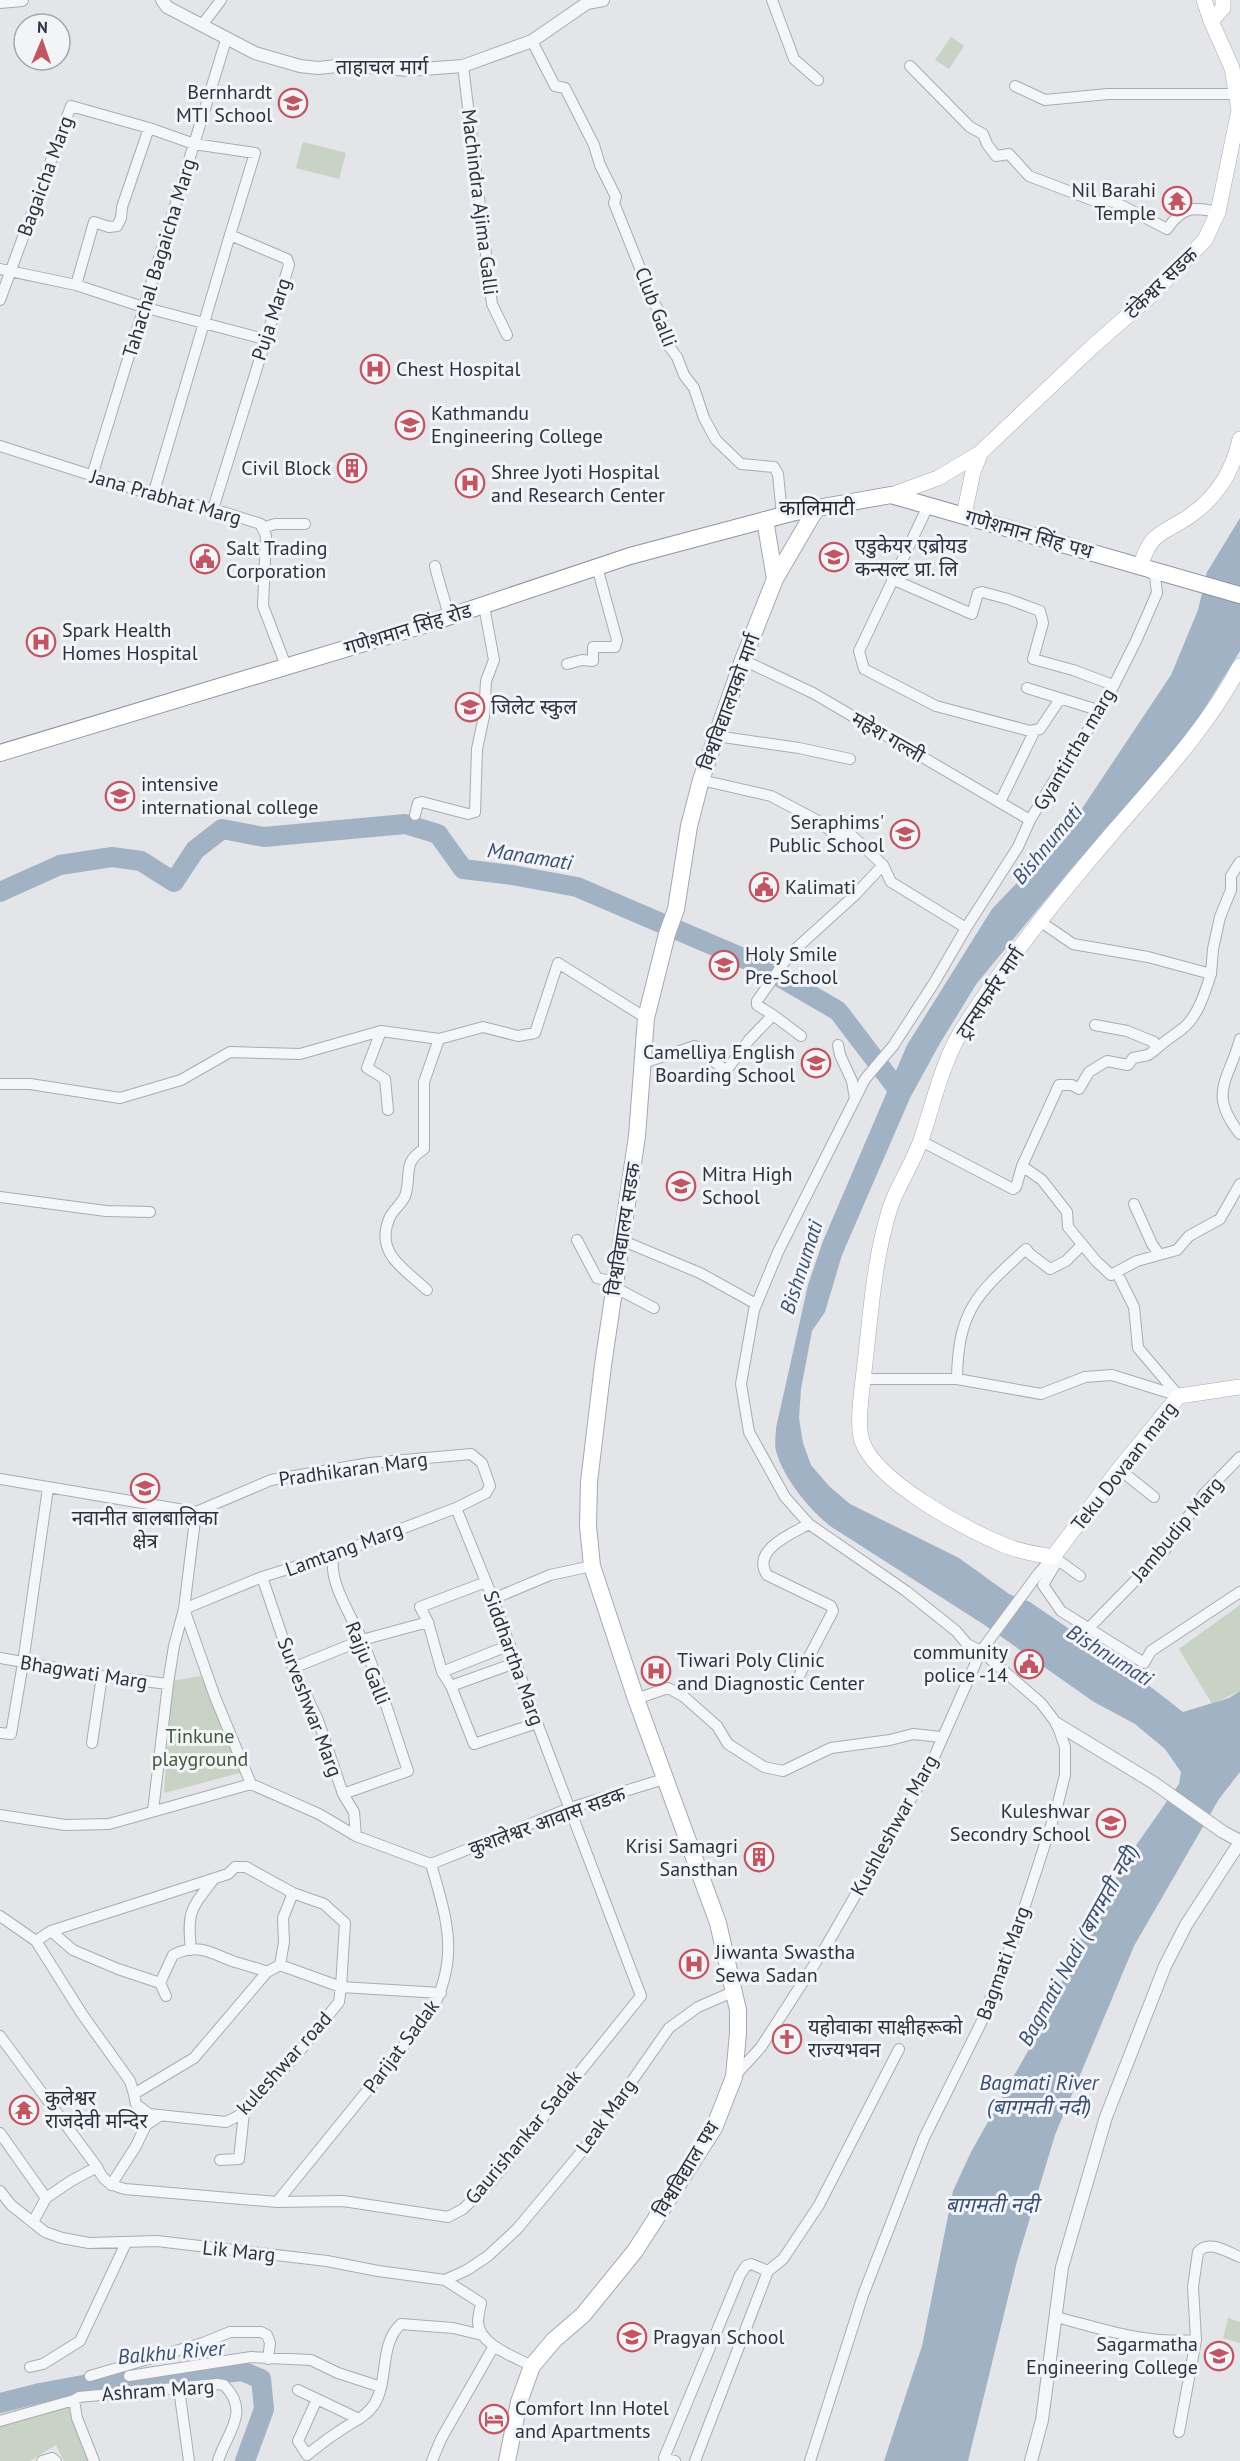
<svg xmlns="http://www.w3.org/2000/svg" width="1240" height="2461" viewBox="0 0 1240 2461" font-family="'PT Sans','Noto Sans Devanagari',sans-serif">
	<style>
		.green { fill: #c8d2c5 }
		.water { fill: #a2b2c5 }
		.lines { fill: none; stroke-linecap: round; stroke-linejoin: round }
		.river { stroke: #a2b2c5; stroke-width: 20 }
		.minor-casing { stroke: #a8acb3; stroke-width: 12 }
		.tertiary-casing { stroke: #a8acb3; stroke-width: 14 }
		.secondary-casing { stroke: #a8acb3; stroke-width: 16 }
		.primary-casing { stroke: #a3a9b4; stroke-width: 18 }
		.trunk-casing { stroke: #8c929f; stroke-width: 18 }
		.minor { stroke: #f5f6f8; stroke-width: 10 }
		.tertiary { stroke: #f5f6f8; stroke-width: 12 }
		.secondary { stroke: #fff; stroke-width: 15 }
		.primary { stroke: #fff; stroke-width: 16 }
		.trunk { stroke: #fff; stroke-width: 16 }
		.labels { text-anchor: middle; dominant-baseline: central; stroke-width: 6; stroke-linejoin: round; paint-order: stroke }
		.street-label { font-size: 20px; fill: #2c3340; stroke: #f2f4f7 }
		.poi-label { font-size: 20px; fill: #2c3340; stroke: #f2f4f7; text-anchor: start }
		.park-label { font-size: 20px; fill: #405a3b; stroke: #f2f4f7 }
		.neighbourhood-label { font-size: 21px; fill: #1e2431; stroke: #f2f4f7 }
		.water-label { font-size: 21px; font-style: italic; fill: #3b5070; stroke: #f2f4f7 }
	</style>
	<rect width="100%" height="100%" fill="#e3e5e9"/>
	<path class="green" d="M951 37 964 46 949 69 935 60Z
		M303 142 346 153 339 179 296 168Z
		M1240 1605V1691L1212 1704 1179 1649Z
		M201 1676 247 1771 164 1793 172 1681Z
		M1228 2318 1240 2322V2343L1223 2338Z
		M70 2396 88 2461H64L56 2445 30 2461H0V2414Z"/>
	<path class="water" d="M1240 518V651L1185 740 1131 805 1077 862 977 983 939 1045 910 1098 842 1255 825 1312 812 1331 801 1389 799 1418 803 1443 811 1465 829 1486 850 1504 959 1558 1009 1594 1030 1602 1129 1670 1183 1712 1229 1698 1240 1691V1772L1219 1799 1134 1946 1055 2135 1017 2261 968 2461H884L922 2346 953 2191 971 2152 1042 2026 1088 1923 1137 1844 1179 1784 1181 1772 1165 1749 1135 1724 1094 1702 983 1624 830 1526C808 1508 784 1479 776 1451 774 1444 776 1435 776 1428L808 1285 823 1241 907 1045 992 909 1054 844 1079 813 1171 675 1198 610 1207 572Z"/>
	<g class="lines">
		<path class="river" d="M0 892 60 865 112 857 141 861 174 882 195 850 222 829 264 837 405 824 438 834 463 869 512 875 577 887 759 965 838 1011 899 1091
			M0 2403 40 2393 99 2382 177 2378 242 2371 261 2379 264 2409 245 2461"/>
		<g class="minor-casing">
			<path id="minor" d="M772 0 794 59 818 80
				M202 25 221 0
				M532 41 555 86 565 88 594 145 600 165 616 197 614 203 654 303 661 314 665 341 677 357 684 375 694 388 704 418 716 440 741 464 774 467 778 474 782 515
				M463 66 492 304 507 335
				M910 66 970 127 983 134 987 144 996 156 1009 154 1029 176 1092 200 1115 202 1167 229C1183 206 1193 207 1218 212
				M1015 86 1045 100 1108 94H1236
				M0 269 76 285 143 307 264 339
				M76 285 94 222 109 227 117 226 121 218 122 207 149 128
				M0 300 71 106 149 128 194 144 255 153 230 235 287 259 289 265 213 509
				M0 446 153 495 213 509 261 524 266 536 263 606 286 666
				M92 476 226 40
				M153 495 230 235
				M928 506 859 651 864 669 936 706 1030 731 1040 729 1060 699
				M262 528 275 524H305
				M435 566C439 584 445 599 449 617
				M892 579 972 614 978 593 982 592 1008 599 1040 611 1043 623 1033 659 1073 670 1113 685
				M743 660 813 693 1030 820
				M567 664 582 660 593 661V647H615L617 640 597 567
				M1027 688 1101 711
				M716 736 799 748 850 759
				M701 780 771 796 822 823 837 837 848 832 883 865 891 882 966 928
				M1000 802 1035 730
				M415 815 418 803 422 802 468 814 475 812 477 749 484 716 486 681 494 660 484 606
				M1041 922 1073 944 1148 957 1211 974C1205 992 1198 1017 1182 1029 1172 1037 1164 1041 1155 1050L1154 1042 1127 1031 1095 1025
				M1211 974 1213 949 1220 917 1231 890V876L1240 862
				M773 1015 801 1036
				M381 1031 367 1068 385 1079 388 1110
				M1240 1039C1229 1081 1207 1092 1240 1134
				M838 1045 840 1055 852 1081 855 1099
				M1155 1050 1148 1055 1133 1058 1128 1065 1107 1061 1089 1072 1079 1089 1072 1085H1059L1022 1166 1042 1180 1067 1212 1068 1227 1096 1261 1111 1275 1137 1261 1177 1250 1189 1236 1220 1219 1240 1184
				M643 1063 695 1046 726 1071 749 1040 773 1015 757 1005V1001L790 954 855 895 883 865
				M0 1084H30L120 1098 181 1080 230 1052 300 1054 381 1031 439 1039 483 1027 518 1036 535 1033 558 963 646 1018
				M921 1141 1013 1189 1016 1187 1022 1166
				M0 1197 106 1211 150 1212
				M1134 1204 1152 1244 1159 1254
				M577 1240 597 1278 615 1282
				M621 1240 700 1273 756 1304
				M1117 1273 1134 1307 1138 1348 1178 1395
				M614 1287 654 1308
				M427 1290C405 1269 375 1254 389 1219 393 1209 404 1203 406 1193 411 1172 403 1162 424 1149V1082L439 1039
				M863 1379H957L1041 1394 1085 1377 1112 1375 1179 1396
				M957 1379C958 1309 978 1293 1026 1249L1030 1254 1050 1269 1066 1261 1082 1245
				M1119 1469 1154 1497
				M0 1479 196 1512 271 1480 370 1463 471 1454 482 1463 490 1486 486 1493 456 1508 333 1555 262 1577 184 1609 215 1697 251 1784
				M333 1555C329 1585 351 1614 362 1640 380 1682 393 1728 408 1771L343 1794
				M1058 1560 1080 1576
				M262 1577 293 1668 318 1720 343 1794 354 1812 356 1836
				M486 1582 420 1607 428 1622 442 1672 451 1686 474 1744 537 1723
				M493 1599 550 1575 592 1566
				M1089 1628 1164 1551 1204 1494 1240 1457
				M0 1658 102 1676 168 1684
				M293 1668 362 1640 428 1622
				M442 1672 510 1645
				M800 1674 833 1611 831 1606 767 1575C751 1550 791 1534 809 1524
				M451 1686 515 1663
				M636 1699 668 1688 683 1696 717 1726 728 1744 764 1767 783 1771 831 1748 890 1740 913 1734 941 1737
				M0 1733 11 1734 23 1663 48 1488
				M92 1743 102 1676
				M153 1811 168 1684 174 1646 184 1609 196 1512
				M0 1815 65 1825 109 1824 251 1784 319 1814 356 1836 431 1864
				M431 1864 570 1808 664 1779
				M0 1916 36 1941 82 2014 130 2081 134 2094
				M51 1931 73 1950 118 1969 160 1983 173 1955C199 1942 212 1954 235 1962 246 1965 256 1968 267 1972
				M36 1941 51 1931 228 1874 235 1867H246L293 1893
				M191 1950C187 1912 190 1910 213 1880
				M280 1965 341 1987 345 1923 324 1904 293 1893 283 1918 284 1942 280 1965 267 1972 194 2058 134 2094 136 2104 149 2114 226 2122 244 2113 298 2053 339 2002 341 1987 441 1993
				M160 1983 166 1996
				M0 2036 97 2167C103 2181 110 2185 125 2189L277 2202 343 2201 448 2217 463 2209 491 2182 641 1996 539 1728 493 1599 456 1508
				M734 2077 761 2047 825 1948 931 1764 981 1651 1038 1574 1053 1557 1058 1560 1043 1585 1061 1611 1144 1663 1151 1651 1240 1592
				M0 2133 46 2198
				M220 2160 239 2159 244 2113
				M111 2185 136 2146 146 2125 161 2115
				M0 2191 11 2205 45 2232 62 2238 89 2243 157 2241 327 2261 378 2271 445 2280 467 2270 488 2256 517 2229 588 2144 669 2028 698 2007 735 1991
				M277 2202 431 2012C460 1957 447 1920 431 1864
				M33 2222 46 2198 71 2181 97 2167
				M445 2280 481 2303C480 2309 478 2316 478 2322 479 2345 515 2357 532 2366
				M1056 2317C1107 2330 1143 2344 1196 2340
				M30 2367 43 2364 80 2341 126 2243
				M90 2376 203 2343 230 2332H261L267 2335 270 2343 268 2359
				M129 2376 251 2357 311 2360 338 2373 381 2387
				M179 2389 189 2461
				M298 2390 359 2419
				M317 2399 298 2441 307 2455C317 2447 327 2439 338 2432 350 2423 367 2417 375 2403 389 2379 379 2344 401 2324L453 2328 482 2335
				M0 2421 74 2400
				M1179 2432 1196 2340 1193 2287 1198 2252C1209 2239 1227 2252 1240 2257
				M42 2461 52 2458 56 2461
				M94 2461 77 2418 74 2400 79 2397 217 2384 224 2385C251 2412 227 2432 218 2461
				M432 2461 441 2439 494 2346
				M675 2461 664 2458 740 2275 746 2266 751 2264 768 2271
				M695 2461 768 2271 783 2259 819 2205 899 2049
				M810 2461 863 2295 924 2138 981 2023 1020 1921 1057 1807 1065 1775V1747L1057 1724 1041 1703 981 1651 967 1644 956 1631 906 1591 809 1524 785 1497 749 1432 741 1384 754 1310 778 1252 865 1079 893 1046 934 983 966 928 1018 847 1030 820 1055 779 1101 711 1136 641 1157 593 1155 576 1147 570"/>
		</g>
		<g class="tertiary-casing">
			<path id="tertiary" d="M162 0 167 7 255 53 300 66 318 68 347 65 409 70 463 66 532 41 587 3 603 0
				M0 2 22 0
				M1057 1724 1154 1783 1223 1832 1240 1841
				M1031 2461 1042 2420 1062 2267 1106 2117 1165 1966 1186 1925 1240 1842"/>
		</g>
		<g class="secondary-casing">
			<path id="secondary" d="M1211 21 1223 8V0
				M891 495 938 478 980 453
				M964 515 973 472 981 452 1093 346 1148 298 1205 240 1218 212 1239 110 1232 68 1211 21 1204 0
				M1141 566C1150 530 1165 534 1191 515 1218 496 1233 471 1240 439
				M1240 666C1207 728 1160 778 1114 831 1061 893 1008 958 964 1027 943 1059 934 1101 922 1137 914 1162 898 1184 890 1208 874 1259 871 1311 865 1363 863 1383 856 1423 862 1441 876 1482 966 1529 1004 1545 1020 1552 1037 1554 1053 1557L1119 1469 1179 1396 1240 1387"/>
		</g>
		<g class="primary-casing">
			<path id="primary" d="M765 520 775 579
				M507 2461 519 2402 532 2366 554 2340 583 2315 635 2251 714 2128 734 2077 738 2033V2010L718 1923 636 1699 592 1566 588 1526 589 1482 603 1365 637 1136 646 1018 667 934 676 909 689 826 701 780 743 660 775 579 817 507"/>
		</g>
		<g class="trunk-casing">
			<path id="trunk" d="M0 753 424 625 630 556 795 512 891 495 1240 595"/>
		</g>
		<use href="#minor" class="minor"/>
		<use href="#tertiary" class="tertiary"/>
		<use href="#secondary" class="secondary"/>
		<use href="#primary" class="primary"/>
		<use href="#trunk" class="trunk"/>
	</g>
	<defs>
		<g id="school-ring" transform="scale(1.5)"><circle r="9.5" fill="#f2f4f7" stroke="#c15662" stroke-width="1.5"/><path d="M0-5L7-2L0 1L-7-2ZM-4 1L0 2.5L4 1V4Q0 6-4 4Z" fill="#c15662"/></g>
		<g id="temple-ring" transform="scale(1.5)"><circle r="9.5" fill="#f2f4f7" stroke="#c15662" stroke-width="1.5"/><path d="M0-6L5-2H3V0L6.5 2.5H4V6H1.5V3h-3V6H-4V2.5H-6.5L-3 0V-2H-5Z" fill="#c15662"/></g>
		<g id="hospital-ring" transform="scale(1.5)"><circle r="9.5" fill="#f2f4f7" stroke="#c15662" stroke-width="1.5"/><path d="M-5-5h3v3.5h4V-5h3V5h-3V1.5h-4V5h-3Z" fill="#c15662"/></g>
		<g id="university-ring" transform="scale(1.5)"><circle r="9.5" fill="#f2f4f7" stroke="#c15662" stroke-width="1.5"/><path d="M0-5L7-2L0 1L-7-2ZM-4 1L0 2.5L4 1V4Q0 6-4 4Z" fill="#c15662"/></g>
		<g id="building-ring" transform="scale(1.5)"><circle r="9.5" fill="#f2f4f7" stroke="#c15662" stroke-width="1.5"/><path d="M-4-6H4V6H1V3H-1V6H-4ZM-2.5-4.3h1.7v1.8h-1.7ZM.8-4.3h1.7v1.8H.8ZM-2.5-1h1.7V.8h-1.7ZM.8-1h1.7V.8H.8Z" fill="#c15662"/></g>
		<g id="civic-ring" transform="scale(1.5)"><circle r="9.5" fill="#f2f4f7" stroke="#c15662" stroke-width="1.5"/><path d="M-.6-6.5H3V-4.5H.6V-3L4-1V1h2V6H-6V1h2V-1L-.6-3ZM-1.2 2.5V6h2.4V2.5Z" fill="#c15662"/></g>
		<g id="church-ring" transform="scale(1.5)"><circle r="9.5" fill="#f2f4f7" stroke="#c15662" stroke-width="1.5"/><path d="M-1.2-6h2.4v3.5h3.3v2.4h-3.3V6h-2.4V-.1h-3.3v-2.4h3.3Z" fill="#c15662"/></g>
		<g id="hotel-ring" transform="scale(1.5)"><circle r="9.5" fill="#f2f4f7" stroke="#c15662" stroke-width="1.5"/><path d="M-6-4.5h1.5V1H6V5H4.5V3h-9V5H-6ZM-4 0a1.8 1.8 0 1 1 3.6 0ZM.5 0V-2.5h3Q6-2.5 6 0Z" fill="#c15662"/></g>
	</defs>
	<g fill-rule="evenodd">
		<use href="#school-ring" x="293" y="103"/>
		<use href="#temple-ring" x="1177" y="201"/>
		<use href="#hospital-ring" x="375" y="369"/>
		<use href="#university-ring" x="410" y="425"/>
		<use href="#building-ring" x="352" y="468"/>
		<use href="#hospital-ring" x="470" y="483"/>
		<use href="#school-ring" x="834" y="557"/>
		<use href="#civic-ring" x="205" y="559"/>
		<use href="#hospital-ring" x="41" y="642"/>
		<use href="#school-ring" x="470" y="707"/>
		<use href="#university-ring" x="120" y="796"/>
		<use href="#school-ring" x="905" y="834"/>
		<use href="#civic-ring" x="764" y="887"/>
		<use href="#school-ring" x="724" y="965"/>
		<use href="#school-ring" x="816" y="1063"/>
		<use href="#school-ring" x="681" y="1186"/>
		<use href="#school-ring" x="145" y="1488"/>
		<use href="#civic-ring" x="1029" y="1664"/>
		<use href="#hospital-ring" x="656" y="1671"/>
		<use href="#school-ring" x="1111" y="1823"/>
		<use href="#building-ring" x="759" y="1857"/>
		<use href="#hospital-ring" x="694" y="1964"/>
		<use href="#church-ring" x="787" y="2039"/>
		<use href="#temple-ring" x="24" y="2110"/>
		<use href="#school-ring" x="632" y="2337"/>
		<use href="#university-ring" x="1219" y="2356"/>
		<use href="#hotel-ring" x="494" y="2419"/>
	</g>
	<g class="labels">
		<g class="street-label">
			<text x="382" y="67">ताहाचल मार्ग</text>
			<text transform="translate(45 176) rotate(-70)">Bagaicha Marg</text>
			<text transform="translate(480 202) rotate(83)">Machindra Ajima Galli</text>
			<text transform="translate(159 258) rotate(-73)">Tahachal Bagaicha Marg</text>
			<text transform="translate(1161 283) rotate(-44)">टंकेश्वर सडक</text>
			<text transform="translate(656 307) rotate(69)">Club Galli</text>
			<text transform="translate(271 319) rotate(-72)">Puja Marg</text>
			<text transform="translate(166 497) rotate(16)">Jana Prabhat Marg</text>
			<text transform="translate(1029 534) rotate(16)">गणेशमान सिंह पथ</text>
			<text transform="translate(408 629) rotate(-17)">गणेशमान सिंह रोड</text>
			<text transform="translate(729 702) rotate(-70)">विश्वविद्यालयको मार्ग</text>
			<text transform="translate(888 737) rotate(30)">महेश गल्ली</text>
			<text transform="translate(1074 749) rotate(-59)">Gyantirtha marg</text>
			<text transform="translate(990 993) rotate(-56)">ट्रान्सफर्मर मार्ग</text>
			<text transform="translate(623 1229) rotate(-81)">विश्वविद्यालय सडक</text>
			<text transform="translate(1124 1466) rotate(-52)">Teku Dovaan marg</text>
			<text transform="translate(353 1469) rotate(-8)">Pradhikaran Marg</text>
			<text transform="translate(1177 1529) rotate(-50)">Jambudip Marg</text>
			<text transform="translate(344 1549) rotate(-20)">Lamtang Marg</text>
			<text transform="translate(514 1658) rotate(70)">Siddhartha Marg</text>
			<text transform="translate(368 1663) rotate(68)">Rajju Galli</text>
			<text transform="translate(84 1672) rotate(9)">Bhagwati Marg</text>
			<text transform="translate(310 1707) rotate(69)">Surveshwar Marg</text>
			<text transform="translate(547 1821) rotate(-20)">कुशलेश्वर आवास सडक</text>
			<text transform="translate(894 1825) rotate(-61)">Kushleshwar Marg</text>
			<text transform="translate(1003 1963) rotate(-70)">Bagmati Marg</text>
			<text transform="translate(401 2046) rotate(-53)">Parijat Sadak</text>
			<text transform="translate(284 2063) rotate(-48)">kuleshwar road</text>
			<text transform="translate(606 2116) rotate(-54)">Leak Marg</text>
			<text transform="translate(523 2137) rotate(-50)">Gaurishankar Sadak</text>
			<text transform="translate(686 2169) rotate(-59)">विश्वविद्याल पथ</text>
			<text transform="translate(239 2251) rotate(6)">Lik Marg</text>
			<text transform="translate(158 2390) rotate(-4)">Ashram Marg</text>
		</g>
		<g class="poi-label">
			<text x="272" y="92" text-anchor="end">Bernhardt<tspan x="272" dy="23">MTI School</tspan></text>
			<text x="1156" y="190" text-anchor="end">Nil Barahi<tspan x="1156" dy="23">Temple</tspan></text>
			<text x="396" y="369">Chest Hospital</text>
			<text x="431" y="413">Kathmandu<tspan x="431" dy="23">Engineering College</tspan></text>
			<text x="331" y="468" text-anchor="end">Civil Block</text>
			<text x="491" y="472">Shree Jyoti Hospital<tspan x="491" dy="23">and Research Center</tspan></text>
			<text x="855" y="546">एडुकेयर एब्रोयड<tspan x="855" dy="23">कन्सल्ट प्रा. लि</tspan></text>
			<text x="226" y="548">Salt Trading<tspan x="226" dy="23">Corporation</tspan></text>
			<text x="62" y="630">Spark Health<tspan x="62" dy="23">Homes Hospital</tspan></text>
			<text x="491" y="707">जिलेट स्कुल</text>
			<text x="141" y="784">intensive<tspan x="141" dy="23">international college</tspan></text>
			<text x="884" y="822" text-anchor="end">Seraphims'<tspan x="884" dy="23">Public School</tspan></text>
			<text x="785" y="887">Kalimati</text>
			<text x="745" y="954">Holy Smile<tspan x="745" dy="23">Pre-School</tspan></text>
			<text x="795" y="1052" text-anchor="end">Camelliya English<tspan x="795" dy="23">Boarding School</tspan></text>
			<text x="702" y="1174">Mitra High<tspan x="702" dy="23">School</tspan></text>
			<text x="145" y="1518" text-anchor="middle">नवानीत बालबालिका<tspan x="145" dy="23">क्षेत्र</tspan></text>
			<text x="1008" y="1652" text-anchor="end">community<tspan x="1008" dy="23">police -14</tspan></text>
			<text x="677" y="1660">Tiwari Poly Clinic<tspan x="677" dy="23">and Diagnostic Center</tspan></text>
			<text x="1090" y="1811" text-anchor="end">Kuleshwar<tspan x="1090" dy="23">Secondry School</tspan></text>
			<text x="738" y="1846" text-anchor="end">Krisi Samagri<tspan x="738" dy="23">Sansthan</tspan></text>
			<text x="715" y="1952">Jiwanta Swastha<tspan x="715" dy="23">Sewa Sadan</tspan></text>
			<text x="808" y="2027">यहोवाका साक्षीहरूको<tspan x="808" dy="23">राज्यभवन</tspan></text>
			<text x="45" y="2098">कुलेश्वर<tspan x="45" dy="23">राजदेवी मन्दिर</tspan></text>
			<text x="653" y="2337">Pragyan School</text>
			<text x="1198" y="2344" text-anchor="end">Sagarmatha<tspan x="1198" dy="23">Engineering College</tspan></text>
			<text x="515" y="2408">Comfort Inn Hotel<tspan x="515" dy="23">and Apartments</tspan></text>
		</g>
		<g class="park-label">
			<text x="200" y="1736">Tinkune<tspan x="200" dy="23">playground</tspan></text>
		</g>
		<g class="neighbourhood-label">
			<text x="817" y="507">कालिमाटी</text>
		</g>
		<g class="water-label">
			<text transform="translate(1047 844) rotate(-50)">Bishnumati</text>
			<text transform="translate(530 856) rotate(9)">Manamati</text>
			<text transform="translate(801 1267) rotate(-72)">Bishnumati</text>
			<text transform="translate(1110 1655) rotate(32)">Bishnumati</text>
			<text transform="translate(1078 1945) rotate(-61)">Bagmati Nadi (बागमती नदी)</text>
			<text x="1039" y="2082">Bagmati River<tspan x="1039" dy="24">(बागमती नदी)</tspan></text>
			<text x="992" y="2204">बागमती नदी</text>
			<text transform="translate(171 2352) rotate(-5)">Balkhu River</text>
		</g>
	</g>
	<g transform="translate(42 42) rotate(2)"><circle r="28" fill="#f2f4f7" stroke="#a3a7ae" stroke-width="1.5"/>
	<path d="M0-4.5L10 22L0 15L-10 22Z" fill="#c15662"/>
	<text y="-9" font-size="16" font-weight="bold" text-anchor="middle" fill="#2c3340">N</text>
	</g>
</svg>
